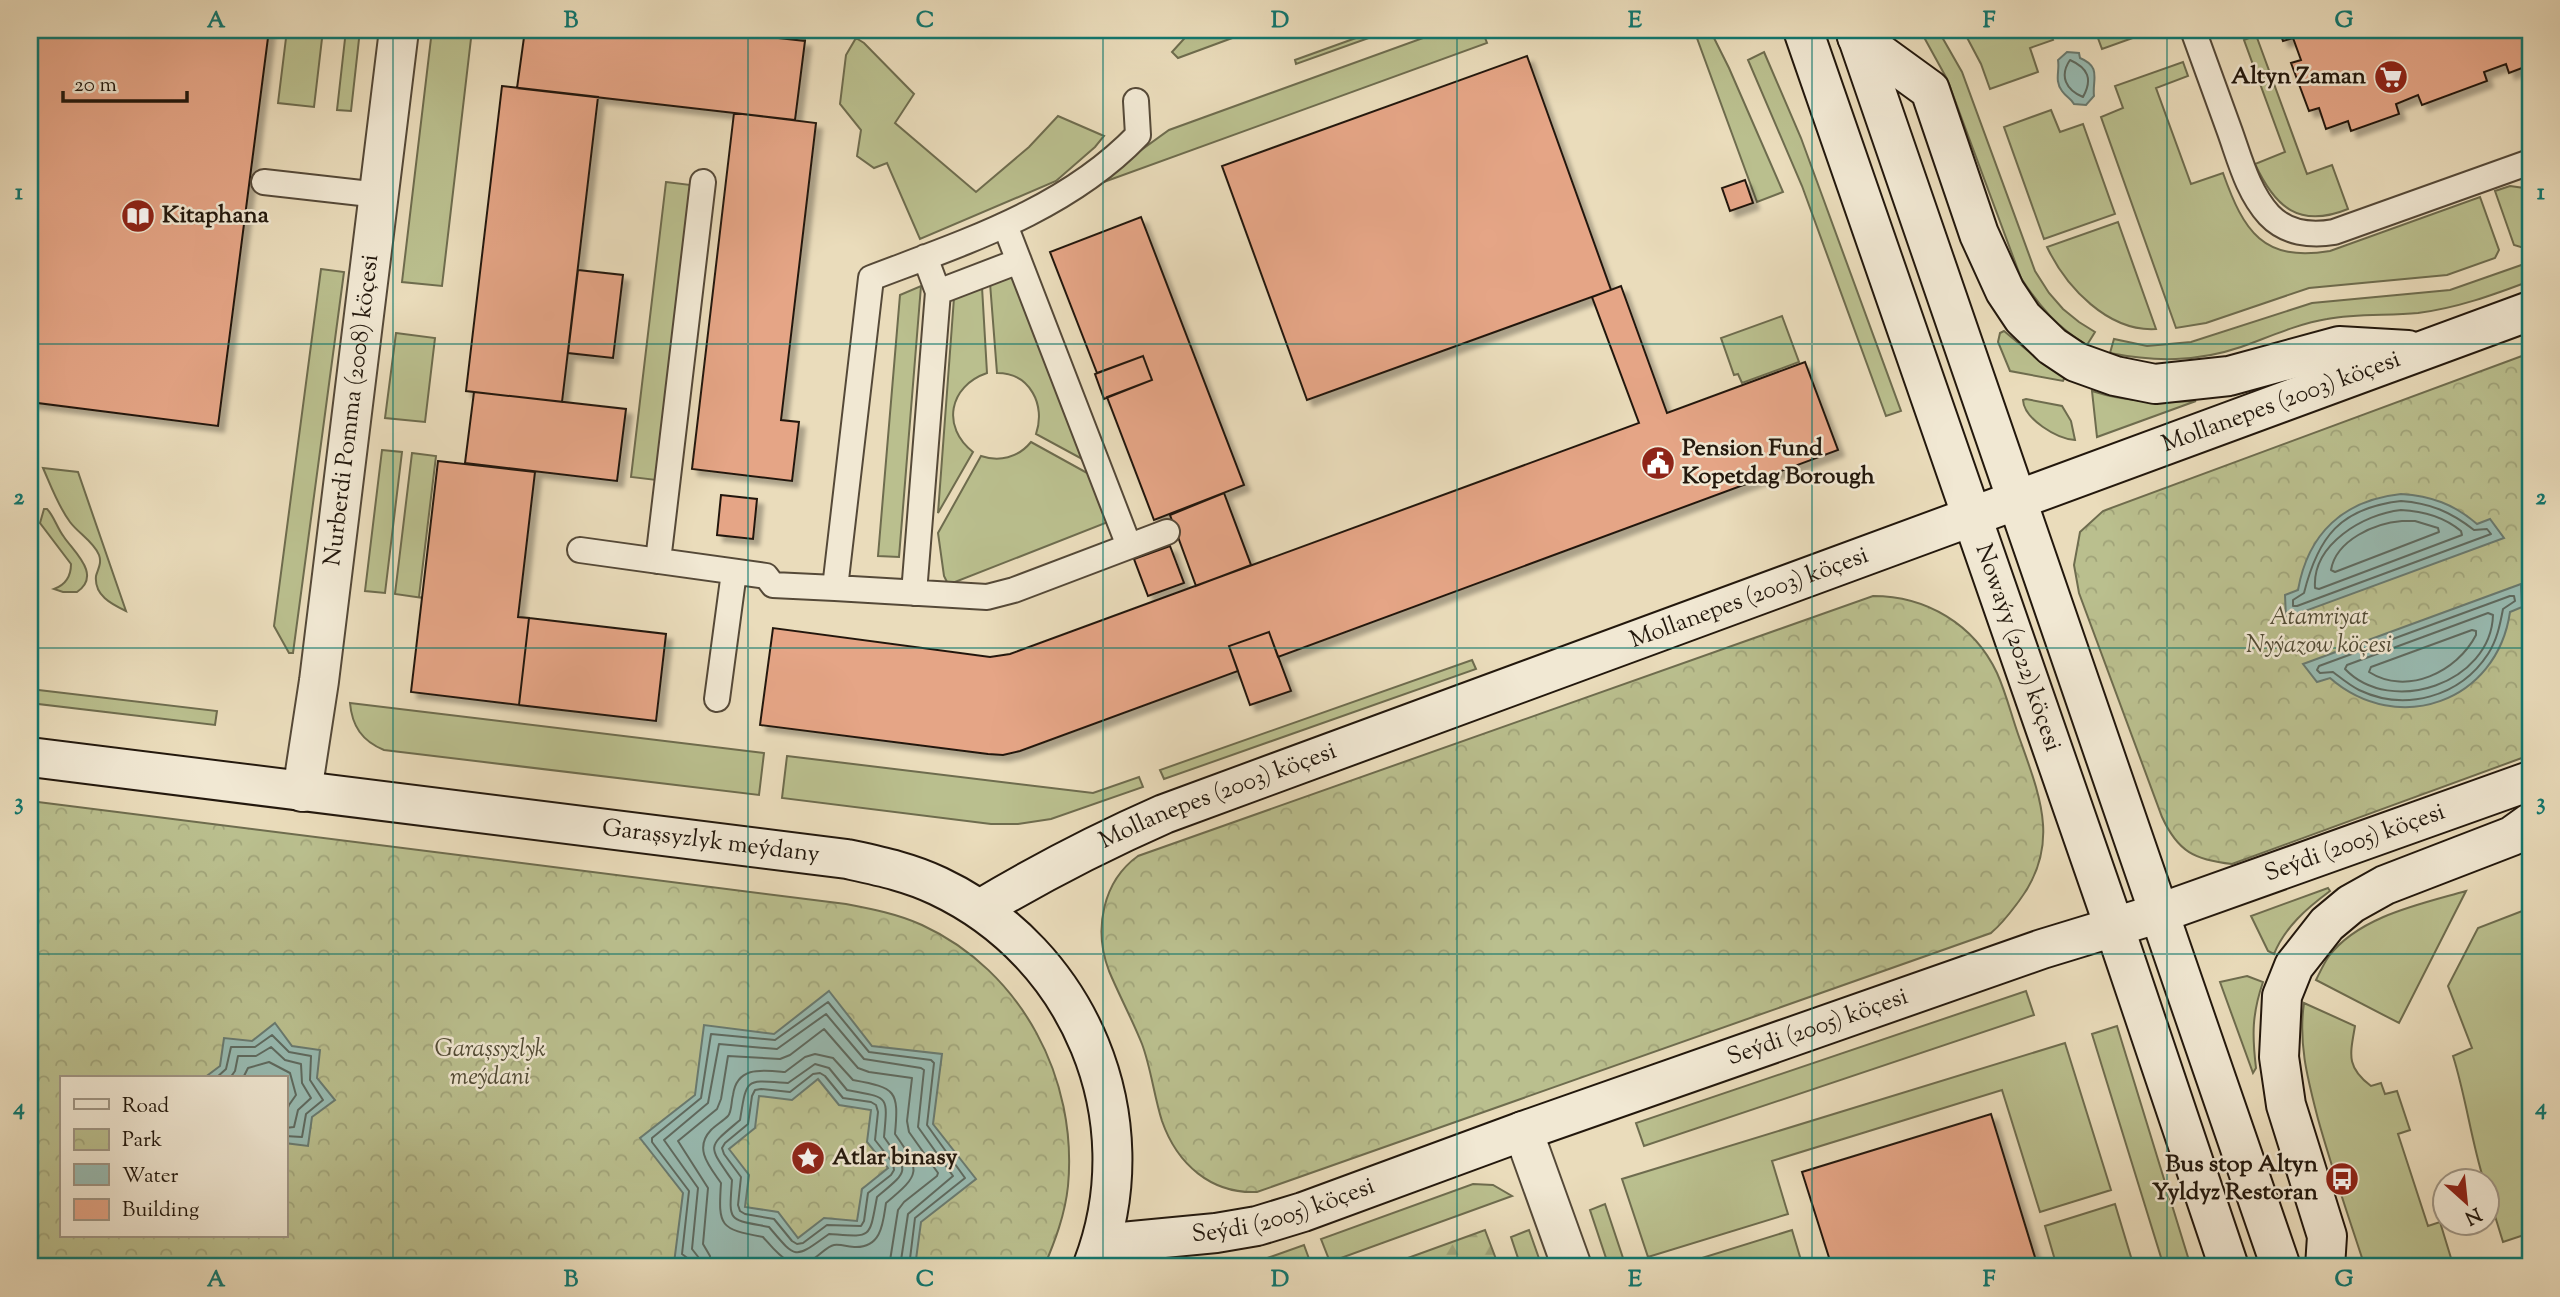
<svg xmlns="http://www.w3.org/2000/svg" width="2560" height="1297" viewBox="0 0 2560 1297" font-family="'Sorts Mill Goudy',serif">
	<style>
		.grass { fill: #babf8e; stroke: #6e6c4e; stroke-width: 2 }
		.forest { fill: url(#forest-firs); stroke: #6e6c4e; stroke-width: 2 }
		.park { fill: url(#park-crowns); stroke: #6e6c4e; stroke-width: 2; fill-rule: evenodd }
		.water { fill: #98bbb2; stroke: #697a70; stroke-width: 2; fill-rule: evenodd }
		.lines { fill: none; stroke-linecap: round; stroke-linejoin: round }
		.shore { stroke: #5e6a60; stroke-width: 2 }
		.building { fill: #e5a586; stroke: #23180d; stroke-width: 2; filter: url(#shadow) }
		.lane-casing { stroke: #554938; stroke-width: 28 }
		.street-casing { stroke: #554938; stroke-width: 42 }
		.secondary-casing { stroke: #23180d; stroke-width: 42 }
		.lane { stroke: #f1e8d3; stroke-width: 24 }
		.street { stroke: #f1e8d3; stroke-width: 38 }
		.secondary { stroke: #f1e8d3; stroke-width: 38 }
		.grid { fill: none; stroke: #0f766e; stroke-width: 2; stroke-opacity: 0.55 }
		.labels { text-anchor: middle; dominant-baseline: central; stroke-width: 5; stroke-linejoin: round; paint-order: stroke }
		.poi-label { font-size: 24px; font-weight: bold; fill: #23180d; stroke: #f1e8d3; text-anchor: start }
		.street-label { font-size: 24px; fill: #23180d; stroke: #f1e8d3 }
		.park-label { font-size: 24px; font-style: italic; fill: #504a34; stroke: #f1e8d3 }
		.neatline { fill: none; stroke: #0f766e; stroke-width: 2.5 }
		.grid-label { font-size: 23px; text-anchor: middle; font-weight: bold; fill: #0f766e }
	</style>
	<defs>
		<pattern id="forest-firs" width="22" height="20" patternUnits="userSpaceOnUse" patternTransform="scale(1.75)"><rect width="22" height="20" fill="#babf8e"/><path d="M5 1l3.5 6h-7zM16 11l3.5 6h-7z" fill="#a0a379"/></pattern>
		<pattern id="park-crowns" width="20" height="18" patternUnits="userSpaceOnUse" patternTransform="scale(1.75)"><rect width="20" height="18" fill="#babf8e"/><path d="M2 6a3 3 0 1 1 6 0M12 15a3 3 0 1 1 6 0" fill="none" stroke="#a0a379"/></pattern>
		<filter id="shadow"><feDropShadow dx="6" dy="6" stdDeviation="2" flood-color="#0004"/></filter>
	</defs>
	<rect width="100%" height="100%" fill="#eadcbb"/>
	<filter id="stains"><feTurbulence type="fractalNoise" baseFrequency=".00286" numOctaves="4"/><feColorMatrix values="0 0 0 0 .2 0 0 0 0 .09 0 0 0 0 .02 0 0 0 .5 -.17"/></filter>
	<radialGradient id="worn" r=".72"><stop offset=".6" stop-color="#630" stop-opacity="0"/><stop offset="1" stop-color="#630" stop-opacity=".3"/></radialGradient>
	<path class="grass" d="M287 30H323L314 107 278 103Z
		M346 30H360L351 111 337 110Z
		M432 30H472L442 286 402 282Z
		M723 30H806L805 39Z
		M1192 30H1254L1178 58 1172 52Z
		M1378 30H1391L1296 64 1295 60Z
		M1445 30H1482L1487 43 1090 187 1169 130Z
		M1694 30H1710L1729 68 1783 192 1757 202Z
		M1920 30H1938L1962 72 2035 271 2049 293 2063 309 2079 322 2095 332 2087 345C2058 328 2039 306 2021 278L1947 79Z
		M1963 30H2049L2053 40 2030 48 2038 72 1990 89 1981 64Z
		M2095 30H2155L2102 49Z
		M2256 35 2307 174 2332 165 2348 209C2299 229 2275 207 2255 164L2285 152 2244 40Z
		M856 38 864 43 914 94 895 123 976 192 1029 147 1058 116 1104 136 1095 147 1056 181 920 239 887 163 874 168 857 156 861 130 840 104 846 55Z
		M1764 52 1801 138 1901 411 1886 416 1802 186 1748 60Z
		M2183 62 2188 76 2156 88 2191 184 2223 173C2244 232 2263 262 2330 251L2480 197 2499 250 2495 258 2447 275 2309 288 2206 323 2176 328 2101 117 2123 108 2115 86Z
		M2051 110 2060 132 2083 124 2115 214 2044 239 2004 127Z
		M666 182 691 185 656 480 631 477Z
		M2510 186 2524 188 2530 198V246L2524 248 2514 245 2495 191Z
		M2118 222 2156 329C2108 332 2066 287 2047 247Z
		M2530 262V281C2493 295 2457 308 2418 313 2388 316 2357 313 2327 319 2297 324 2269 337 2241 347 2197 362 2155 362 2110 353L2114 339 2147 346 2191 342 2312 303 2450 290Z
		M321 269 344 272 293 653H289L274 626Z
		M1012 275 1084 460 1036 434C1046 405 1030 373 997 373L990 283Z
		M921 286 899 557 878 556 900 295Z
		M982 287 987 373C949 386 941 427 973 452L938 513 954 298Z
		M1782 316 1799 362 1742 383 1738 374 1734 375 1721 338Z
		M2004 331 2045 365 2065 377 2063 381 2010 371 1998 342 2000 333Z
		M396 333 435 338 425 422 385 418Z
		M2092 391C2126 402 2160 403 2196 401L2097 437Z
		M2026 399 2062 406 2071 421 2075 440C2057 439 2024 419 2023 400Z
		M1031 442 1089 474 1108 522 955 582H947L944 576 938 533 981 456C999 462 1018 458 1031 442Z
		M382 450 402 452 385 593 365 591Z
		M412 453 436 456 419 597 423 598 395 594Z
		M43 468 78 472 126 611C111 604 94 595 96 576 98 569 102 563 99 555 94 542 78 533 70 522 58 506 51 486 43 468Z
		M44 509H47C54 516 57 528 64 537 74 552 102 575 77 592H63L54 589C65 585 71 577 71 564L40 523Z
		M1472 660 1476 669 1164 779 1160 770Z
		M30 689 217 711 215 725 30 703Z
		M350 703 764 753 759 795 384 750C362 741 352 726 350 703Z
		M787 756 1093 793 1139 777 1143 787 1051 819 1018 824H991L782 798Z
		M2328 888 2330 891C2307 908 2285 927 2274 954L2268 951 2251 916Z
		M2466 891 2399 1023 2316 980C2320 972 2324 963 2329 956 2360 916 2421 904 2466 891Z
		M2530 908V1233L2503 1242 2487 1190 2486 1182 2484 1181C2471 1140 2466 1097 2453 1056L2472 1048 2448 986 2478 928Z
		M2247 976 2263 982C2252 1014 2252 1035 2256 1068L2253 1073 2220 982Z
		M2026 991 2034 1015 1644 1146 1636 1123Z
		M2304 1003 2355 1026C2350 1055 2346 1067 2371 1086L2381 1083 2385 1094 2397 1091 2410 1130 2398 1134 2428 1226 2440 1222 2451 1258 2424 1267H2365C2349 1218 2332 1169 2318 1119 2308 1080 2298 1044 2304 1003Z
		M2117 1026 2191 1267H2164L2092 1034Z
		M2065 1043 2111 1190 2040 1212 2002 1090 1772 1161 1788 1214 1648 1257 1622 1179Z
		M1473 1184 1493 1185 1512 1196 1330 1262 1321 1239Z
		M1605 1204 1626 1267H1609L1590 1210Z
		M2115 1204 2134 1267H2057L2045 1226Z
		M1529 1230 1542 1267H1521L1511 1237Z
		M1792 1230 1803 1267H1673Z
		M1304 1245 1312 1267H1242Z"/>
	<path class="forest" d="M1485 1230 1499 1267H1383Z"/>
	<path class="park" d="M2530 353V755L2232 864C2195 860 2178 852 2162 817L2079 593 2074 565 2080 532 2103 511Z
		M1873 596C1926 596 1974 624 1997 673 2006 693 2011 714 2018 734 2039 794 2062 844 2019 901 2010 913 2003 923 1991 933L1257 1192C1211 1194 1177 1164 1162 1121 1154 1096 1151 1068 1142 1044 1132 1019 1119 995 1109 971 1093 929 1103 881 1138 856Z
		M30 801 846 904C872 909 898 914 922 925 1022 971 1078 1079 1068 1186 1065 1215 1055 1241 1044 1267H30ZM61 1078H285V1236H61Z"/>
	<path class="water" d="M2067 52 2079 53 2080 58C2102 67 2092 80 2094 96L2086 105 2074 104C2071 98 2066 97 2062 91 2054 80 2060 71 2058 60Z
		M2401 494C2431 496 2454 504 2477 524L2490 519 2504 538 2286 618 2285 595 2298 590C2308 533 2344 500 2401 494Z
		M2521 584 2522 607 2510 612C2497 702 2398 737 2330 678L2317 682 2303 664Z
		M829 991 872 1046 942 1054 933 1124 976 1179 921 1222 915 1267H712L674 1263 683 1193 640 1138 695 1095 704 1025 774 1034ZM818 1079 839 1105 871 1110 867 1142 888 1168 862 1189 857 1221 824 1218 798 1238 778 1212 745 1207 749 1175 729 1149 755 1128 759 1096 792 1100Z
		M275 1023 292 1046 320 1050 317 1078 335 1100 312 1117 308 1146 285 1143V1078H204L220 1066 224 1038 252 1041Z"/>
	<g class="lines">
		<path class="shore" d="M2070 60C2088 68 2093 79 2083 97 2066 90 2059 76 2070 60Z
			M2401 501C2430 503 2451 512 2474 530L2487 529 2491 534 2297 606H2293V600L2304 593C2318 537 2340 508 2401 501Z
			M2401 510C2424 511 2444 517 2461 531L2462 535 2319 589 2315 588C2312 544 2364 514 2401 510Z
			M2402 521H2415L2438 528 2439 532 2335 572 2331 570C2336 540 2375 523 2402 521Z
			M2510 596H2514L2515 601 2503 609C2500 625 2497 640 2488 654 2460 697 2405 712 2359 690 2349 685 2341 678 2333 672L2320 673 2317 670 2319 666Z
			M2488 613 2493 615C2491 683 2391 717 2345 669L2347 665Z
			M2472 630 2476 631V635C2457 672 2407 696 2369 672L2371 667Z
			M815 1054 833 1058 853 1080C896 1088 899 1090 895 1134 921 1171 921 1174 886 1203 883 1222 882 1247 856 1247 849 1247 841 1244 834 1245 828 1246 822 1253 816 1257 793 1275 778 1254 763 1237 720 1229 718 1227 721 1183 710 1167 693 1149 711 1130 716 1125 723 1121 728 1116 732 1111 731 1102 733 1095 737 1066 762 1070 785 1072L805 1057Z
			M815 1064 829 1068 847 1090C889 1098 888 1094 884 1137 909 1173 910 1169 877 1197 869 1240 872 1237 829 1234 794 1259 797 1260 769 1227 727 1219 729 1223 732 1180 707 1144 707 1148 740 1120 747 1077 745 1080 788 1083Z
			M820 1073 825 1076 843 1098 871 1102 876 1105 878 1112 875 1140 893 1163 894 1170 891 1175 868 1193 864 1221 861 1226 827 1225 803 1243 797 1244 792 1241 774 1219 745 1214 740 1211 738 1205 741 1177 724 1154 722 1148 725 1143 748 1124 752 1096 755 1090 761 1089 790 1092 813 1074Z
			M216 1078 226 1069 231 1047H255L272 1035 289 1052 311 1056 310 1080 323 1100 306 1114 302 1137 285 1136
			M230 1078 235 1071 238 1056H256L271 1047 285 1060 301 1064 302 1083 311 1098 298 1110 294 1127 285 1128
			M243 1078 248 1068 269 1062 290 1073 296 1095 289 1105 285 1116
			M692 1267 690 1260 682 1254 689 1191 652 1142V1138L701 1098 711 1034 775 1040 828 1002 869 1052 931 1060 934 1063 927 1125 965 1178 915 1218 909 1267
			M701 1267 699 1258 692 1249 698 1188 664 1140 708 1103 719 1044 777 1049 826 1014 864 1059 921 1068 924 1070 918 1127 953 1176 908 1214 900 1267
			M711 1267 710 1256 703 1244 708 1188 678 1141 717 1109 721 1099 728 1056 780 1059 790 1055 824 1029 858 1068 869 1072 912 1078 907 1121 909 1132 938 1173 937 1176 904 1202 898 1210 889 1267"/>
	</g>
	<path class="building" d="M30 30H269L218 426 30 402Z
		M525 30H707L805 41 795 120 517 88Z
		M2279 30H2530V65L2509 73 2506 64 2484 72 2487 81 2422 105 2418 95 2396 104 2399 114 2351 131 2348 121 2326 129 2319 108 2309 111 2291 63 2301 60 2293 38 2283 41Z
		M1527 56 1611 290 1307 400 1222 166Z
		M502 86 598 97 562 402 466 391Z
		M734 113 816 123 781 420 799 422 792 481 692 469Z
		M1745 180 1753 203 1730 211 1722 188Z
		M1141 217 1244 485 1154 520 1107 397 1152 380 1143 356 1097 373 1050 252Z
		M578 270 623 275 613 358 568 353Z
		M1621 286 1667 413 1805 362 1838 450 1278 657 1269 632 1229 646 1238 671 1020 751 1003 755 988 754 760 725 773 628 990 657 1010 654 1639 423 1592 297Z
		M1143 356 1152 380 1104 399 1095 374Z
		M474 392 626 409 617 481 465 463Z
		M438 461 535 472 518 617 529 618 519 705 411 692Z
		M1224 493 1251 565 1196 586 1170 515Z
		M721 495 757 499 753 539 717 535Z
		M1170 546 1184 583 1148 596 1134 559Z
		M529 618 666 634 656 721 519 705Z
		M1269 632 1291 691 1250 705 1229 646Z
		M1991 1114 2038 1267H1832L1802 1172Z"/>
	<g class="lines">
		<g class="lane-casing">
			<path id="lane" d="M2193 30C2205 64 2218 98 2230 132 2240 160 2248 192 2269 215 2286 233 2311 236 2334 232L2530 162
				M264 182 379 195
				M1005 225 1129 546
				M938 292 1019 261
				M580 550 766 576 773 585 835 588 871 278C965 242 1066 210 1138 135L1136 101
				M658 561 703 182
				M835 588 987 597 1014 590 1167 532
				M914 593 938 292 925 257
				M717 699 734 572"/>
		</g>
		<g class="street-casing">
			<g id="street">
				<path id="s1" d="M302 792 319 681 399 30"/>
				<path d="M1523 1131 1572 1267"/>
			</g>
		</g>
		<g class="secondary-casing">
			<g id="secondary">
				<path id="s2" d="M1803 30 2115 929 2229 1267"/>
				<path d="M1855 30 2281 1267"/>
				<path d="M1857 37 1930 90 1979 234 2005 291 2023 318 2052 346 2076 362 2115 376 2155 384 2229 376 2339 346 2408 350"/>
				<path id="s3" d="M30 757 847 859C879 866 909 872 938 886 1080 953 1149 1118 1093 1265"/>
				<path id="s4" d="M980 909C1042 872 1098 843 1164 814L2530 311"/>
				<path id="s5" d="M1101 1244 1216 1233 1257 1226 1303 1212 1523 1131 2042 949 2160 913 2530 781"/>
				<path d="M2325 1267 2327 1236 2286 1105 2279 1057 2282 996 2294 966 2327 924 2351 904 2385 885 2512 836 2530 823"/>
			</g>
		</g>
		<use href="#lane" class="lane"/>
		<use href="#street" class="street"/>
		<use href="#secondary" class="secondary"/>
	</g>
	<path class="grid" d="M393 30V1267M748 30V1267M1103 30V1267M1457 30V1267M1812 30V1267M2167 30V1267M30 344H2530M30 648H2530M30 954H2530"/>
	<defs>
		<g id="supermarket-disc" transform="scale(1.75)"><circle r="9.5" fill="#8f2418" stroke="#f1e8d3"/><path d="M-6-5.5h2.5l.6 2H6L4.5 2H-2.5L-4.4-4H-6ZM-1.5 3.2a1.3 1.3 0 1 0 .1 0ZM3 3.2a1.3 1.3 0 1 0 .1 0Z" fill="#fff"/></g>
		<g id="library-disc" transform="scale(1.75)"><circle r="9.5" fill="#8f2418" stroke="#f1e8d3"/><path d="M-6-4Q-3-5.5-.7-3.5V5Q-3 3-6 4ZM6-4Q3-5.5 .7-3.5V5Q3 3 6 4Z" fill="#fff"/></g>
		<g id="civic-disc" transform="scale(1.75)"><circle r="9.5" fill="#8f2418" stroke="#f1e8d3"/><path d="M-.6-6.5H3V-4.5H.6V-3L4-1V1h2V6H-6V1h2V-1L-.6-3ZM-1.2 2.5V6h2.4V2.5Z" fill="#fff"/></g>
		<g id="sight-disc" transform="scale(1.75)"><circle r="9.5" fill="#8f2418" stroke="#f1e8d3"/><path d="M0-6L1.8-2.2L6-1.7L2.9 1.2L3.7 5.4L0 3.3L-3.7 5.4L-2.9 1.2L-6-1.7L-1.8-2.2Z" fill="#fff"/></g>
		<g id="bus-disc" transform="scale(1.75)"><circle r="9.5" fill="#8f2418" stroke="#f1e8d3"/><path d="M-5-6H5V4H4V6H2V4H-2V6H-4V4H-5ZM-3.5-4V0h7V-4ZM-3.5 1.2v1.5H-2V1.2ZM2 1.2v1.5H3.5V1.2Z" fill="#fff"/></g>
	</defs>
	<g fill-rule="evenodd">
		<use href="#supermarket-disc" x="2391" y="77"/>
		<use href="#library-disc" x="138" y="216"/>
		<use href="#civic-disc" x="1658" y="463"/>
		<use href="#sight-disc" x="808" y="1158"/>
		<use href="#bus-disc" x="2342" y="1179"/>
	</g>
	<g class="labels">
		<g class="poi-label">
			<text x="2366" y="77" text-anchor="end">Altyn Zaman</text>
			<text x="162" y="216">Kitaphana</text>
			<text x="1682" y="449">Pension Fund<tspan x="1682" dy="28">Kopetdag Borough</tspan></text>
			<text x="832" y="1158">Atlar binasy</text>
			<text x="2318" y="1165" text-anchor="end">Bus stop Altyn<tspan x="2318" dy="28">Yyldyz Restoran</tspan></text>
		</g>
		<g class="street-label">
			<text stroke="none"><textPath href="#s4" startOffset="1398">Mollanepes (2003) köçesi</textPath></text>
			<text stroke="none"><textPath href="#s1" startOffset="385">Nurberdi Pomma (2008) köçesi</textPath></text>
			<text stroke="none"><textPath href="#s4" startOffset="831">Mollanepes (2003) köçesi</textPath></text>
			<text stroke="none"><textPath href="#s2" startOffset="654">Nowaýy (2022) köçesi</textPath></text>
			<text stroke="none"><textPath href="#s4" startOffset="264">Mollanepes (2003) köçesi</textPath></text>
			<text stroke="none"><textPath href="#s3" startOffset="686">Garaşsyzlyk meýdany</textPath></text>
			<text stroke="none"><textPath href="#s5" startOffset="1320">Seýdi (2005) köçesi</textPath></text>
			<text stroke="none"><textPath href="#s5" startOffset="752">Seýdi (2005) köçesi</textPath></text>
			<text stroke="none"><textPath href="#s5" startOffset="186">Seýdi (2005) köçesi</textPath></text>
		</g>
		<g class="park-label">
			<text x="2319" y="618">Atamriyat<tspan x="2319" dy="28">Nyýazow köçesi</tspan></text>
			<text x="490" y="1050">Garaşsyzlyk<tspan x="490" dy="28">meýdani</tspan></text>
		</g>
	</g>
	<rect width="2560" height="1297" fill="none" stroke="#eadcbb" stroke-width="77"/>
	<rect x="60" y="1076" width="228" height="161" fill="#f1e8d3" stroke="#9f9584" stroke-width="2"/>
	<rect x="74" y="1099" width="35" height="10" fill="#f1e8d3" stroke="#9f9584" stroke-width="2"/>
	<text x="122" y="1112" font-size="21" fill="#23180d">Road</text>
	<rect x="74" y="1129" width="35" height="21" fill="url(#park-crowns)" stroke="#9f9584" stroke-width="2"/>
	<text x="122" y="1146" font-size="21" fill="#23180d">Park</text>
	<rect x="74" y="1164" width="35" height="21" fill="#98bbb2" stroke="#9f9584" stroke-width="2"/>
	<text x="122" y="1182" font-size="21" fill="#23180d">Water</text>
	<rect x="74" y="1199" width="35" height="21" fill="#e5a586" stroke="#9f9584" stroke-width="2"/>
	<text x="122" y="1216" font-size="21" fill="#23180d">Building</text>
	<g transform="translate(2466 1202) rotate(153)"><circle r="33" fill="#f1e8d3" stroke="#9f9584" stroke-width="2"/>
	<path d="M0-5L12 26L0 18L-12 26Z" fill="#8f2418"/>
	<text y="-10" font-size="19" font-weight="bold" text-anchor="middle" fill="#23180d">N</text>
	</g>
	<path d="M63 91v10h124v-10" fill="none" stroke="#23180d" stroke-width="3.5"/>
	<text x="74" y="91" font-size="21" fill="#23180d" stroke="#f1e8d3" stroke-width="5" paint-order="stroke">20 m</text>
	<rect x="38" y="38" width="2484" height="1220" class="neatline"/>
	<g class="grid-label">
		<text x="216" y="27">A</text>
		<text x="571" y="27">B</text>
		<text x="925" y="27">C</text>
		<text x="1280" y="27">D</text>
		<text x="1635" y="27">E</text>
		<text x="1989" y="27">F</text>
		<text x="2344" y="27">G</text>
		<text x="19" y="199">1</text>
		<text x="2541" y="199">1</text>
		<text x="19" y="504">2</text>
		<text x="2541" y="504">2</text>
		<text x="19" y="809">3</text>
		<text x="2541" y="809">3</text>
		<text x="19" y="1114">4</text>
		<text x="2541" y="1114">4</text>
		<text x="216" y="1286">A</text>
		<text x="571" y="1286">B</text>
		<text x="925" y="1286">C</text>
		<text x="1280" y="1286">D</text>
		<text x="1635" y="1286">E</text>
		<text x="1989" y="1286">F</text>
		<text x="2344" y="1286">G</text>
	</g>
	<rect width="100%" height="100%" filter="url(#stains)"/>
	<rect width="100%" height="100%" fill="url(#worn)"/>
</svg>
